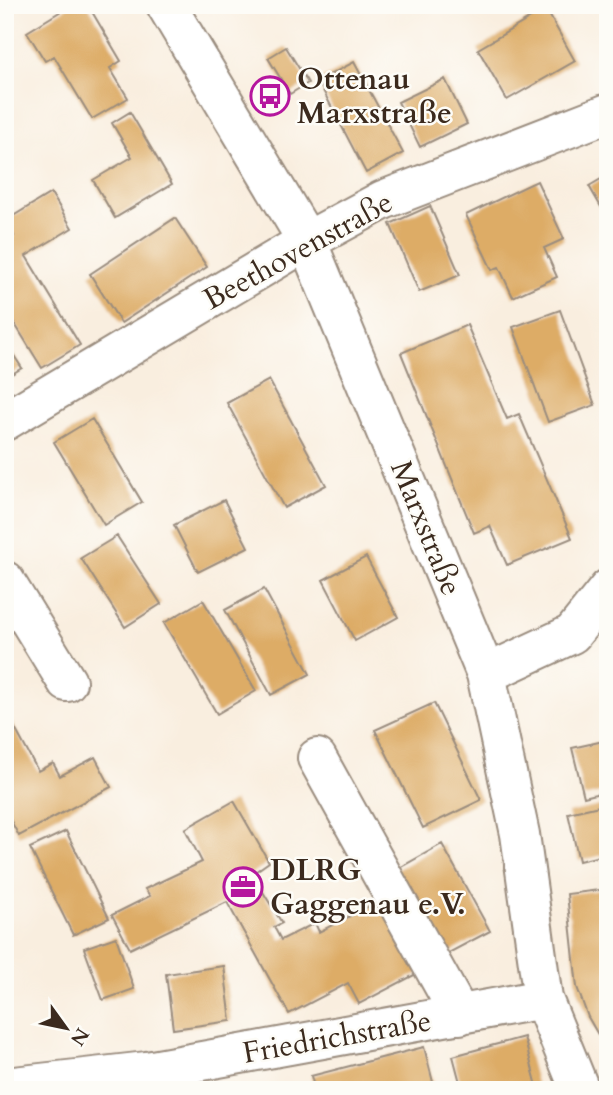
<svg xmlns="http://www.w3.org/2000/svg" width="613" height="1095" viewBox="0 0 613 1095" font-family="Cardo,serif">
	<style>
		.building { fill: #ddac66 }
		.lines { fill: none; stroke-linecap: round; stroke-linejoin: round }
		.minor-casing { stroke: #9a8c7e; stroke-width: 42 }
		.minor { stroke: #fff; stroke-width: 38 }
		.labels { text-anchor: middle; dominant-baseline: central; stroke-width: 5; stroke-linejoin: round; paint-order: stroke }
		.poi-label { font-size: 30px; font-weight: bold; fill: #3b2a1e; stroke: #fdfcf7; text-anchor: start }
		.street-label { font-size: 30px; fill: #3b2a1e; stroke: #fdfcf7 }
	</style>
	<rect width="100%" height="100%" fill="#fdfcf7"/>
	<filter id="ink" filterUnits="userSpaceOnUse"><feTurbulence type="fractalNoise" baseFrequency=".0143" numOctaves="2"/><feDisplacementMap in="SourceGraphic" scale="14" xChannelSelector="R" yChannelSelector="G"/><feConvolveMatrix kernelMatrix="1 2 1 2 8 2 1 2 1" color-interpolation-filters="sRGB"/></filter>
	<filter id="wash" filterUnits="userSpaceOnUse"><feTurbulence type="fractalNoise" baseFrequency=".00686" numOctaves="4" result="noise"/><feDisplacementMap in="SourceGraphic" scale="28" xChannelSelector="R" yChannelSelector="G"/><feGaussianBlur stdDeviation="1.57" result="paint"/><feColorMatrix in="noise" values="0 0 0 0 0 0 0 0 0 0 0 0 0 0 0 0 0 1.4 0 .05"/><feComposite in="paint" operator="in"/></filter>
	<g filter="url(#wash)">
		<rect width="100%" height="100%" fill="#f9eedf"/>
		<g id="blocks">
			<path class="building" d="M71 5H88L121 61 110 68 128 98 92 119 54 56 45 61 27 32Z
				M546 9 575 61 507 100 478 49Z
				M286 47 308 83 290 94 268 58Z
				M354 62 403 153 366 173 318 81Z
				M445 79 467 124 420 147 398 102Z
				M130 112 172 184 115 218 93 180 132 157 112 123Z
				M608 175V219L589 186Z
				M537 181 564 239 544 248 557 277 513 297 499 267 492 270 466 215Z
				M51 193 72 228 26 256 80 345 42 368 5 308V241L14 236 5 221Z
				M430 206 460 275 419 292 390 224Z
				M175 218 207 267 121 323 90 274Z
				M560 310 595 405 548 422 513 327Z
				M467 325 507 419 519 414 572 538 507 565 490 526 474 533 401 353Z
				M5 342 22 368 5 378Z
				M269 380 326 485 284 508 227 403Z
				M92 419 142 502 104 525 54 442Z
				M224 500 248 547 198 572 174 525Z
				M117 536 161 604 125 627 81 558Z
				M366 557 398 617 355 641 323 580Z
				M264 589 310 674 271 695 225 610Z
				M203 600 256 691 217 714 164 623Z
				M434 703 481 800 423 828 375 730Z
				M5 710 38 771 53 763 60 776 95 757 111 787 19 836 5 810Z
				M608 740V791L584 797 572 748Z
				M234 801 269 862 252 874 282 923 274 927 281 940 315 923 319 932 383 899 420 972 359 1004 348 983 289 1014 227 902 130 949 112 915 150 896 145 889 202 862 185 829Z
				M608 804V854L579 861 568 813Z
				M66 831 109 918 73 935 30 848Z
				M442 844 490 931 443 956 396 870Z
				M608 889V1052L588 1017 577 987 567 894Z
				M116 937 134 989 103 1000 84 948Z
				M224 966 231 1021 173 1029 166 974Z
				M524 1037 538 1090H462L453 1056Z
				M424 1047 435 1090H315L311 1076Z"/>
		</g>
	</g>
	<g filter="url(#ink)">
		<use href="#blocks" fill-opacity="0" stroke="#9a8c7e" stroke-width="2"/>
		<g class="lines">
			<g class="minor-casing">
				<path id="minor" d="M166 5 307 241 486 674 520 834 543 999 580 1090
					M5 421 307 241 383 200 608 113
					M5 581 67 682
					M486 674 572 634 608 589
					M317 758 460 1015
					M5 1087 147 1071 543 999"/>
			</g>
			<use href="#minor" class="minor"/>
		</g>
	</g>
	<defs>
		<g id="bus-ring" transform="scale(2.0125)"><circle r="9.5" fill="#fdfcf7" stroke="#b5179e" stroke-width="1.5"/><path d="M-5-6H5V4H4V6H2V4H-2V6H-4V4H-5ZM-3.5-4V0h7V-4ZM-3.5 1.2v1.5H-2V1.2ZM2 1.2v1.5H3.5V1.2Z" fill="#b5179e"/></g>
		<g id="office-ring" transform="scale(2.0125)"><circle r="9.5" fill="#fdfcf7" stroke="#b5179e" stroke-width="1.5"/><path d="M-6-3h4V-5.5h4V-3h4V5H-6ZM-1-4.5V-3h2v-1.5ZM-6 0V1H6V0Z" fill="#b5179e"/></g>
	</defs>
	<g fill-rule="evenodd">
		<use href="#bus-ring" x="270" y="96"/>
		<use href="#office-ring" x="243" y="887"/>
	</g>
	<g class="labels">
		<g class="poi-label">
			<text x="297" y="79">Ottenau<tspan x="297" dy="34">Marxstraße</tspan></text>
			<text x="270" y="870">DLRG<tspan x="270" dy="34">Gaggenau e.V.</tspan></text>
		</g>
		<g class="street-label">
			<text transform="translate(298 251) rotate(-29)">Beethovenstraße</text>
			<text transform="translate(426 528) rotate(68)">Marxstraße</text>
			<text transform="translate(337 1037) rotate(-10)">Friedrichstraße</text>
		</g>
	</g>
	<rect width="613" height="1095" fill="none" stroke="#fdfcf7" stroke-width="28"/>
	<g transform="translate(66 1028) rotate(123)" stroke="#fdfcf7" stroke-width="5" paint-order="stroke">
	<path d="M0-5L12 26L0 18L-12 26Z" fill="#3b2a1e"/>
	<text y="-10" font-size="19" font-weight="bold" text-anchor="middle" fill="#3b2a1e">N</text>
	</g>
</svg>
